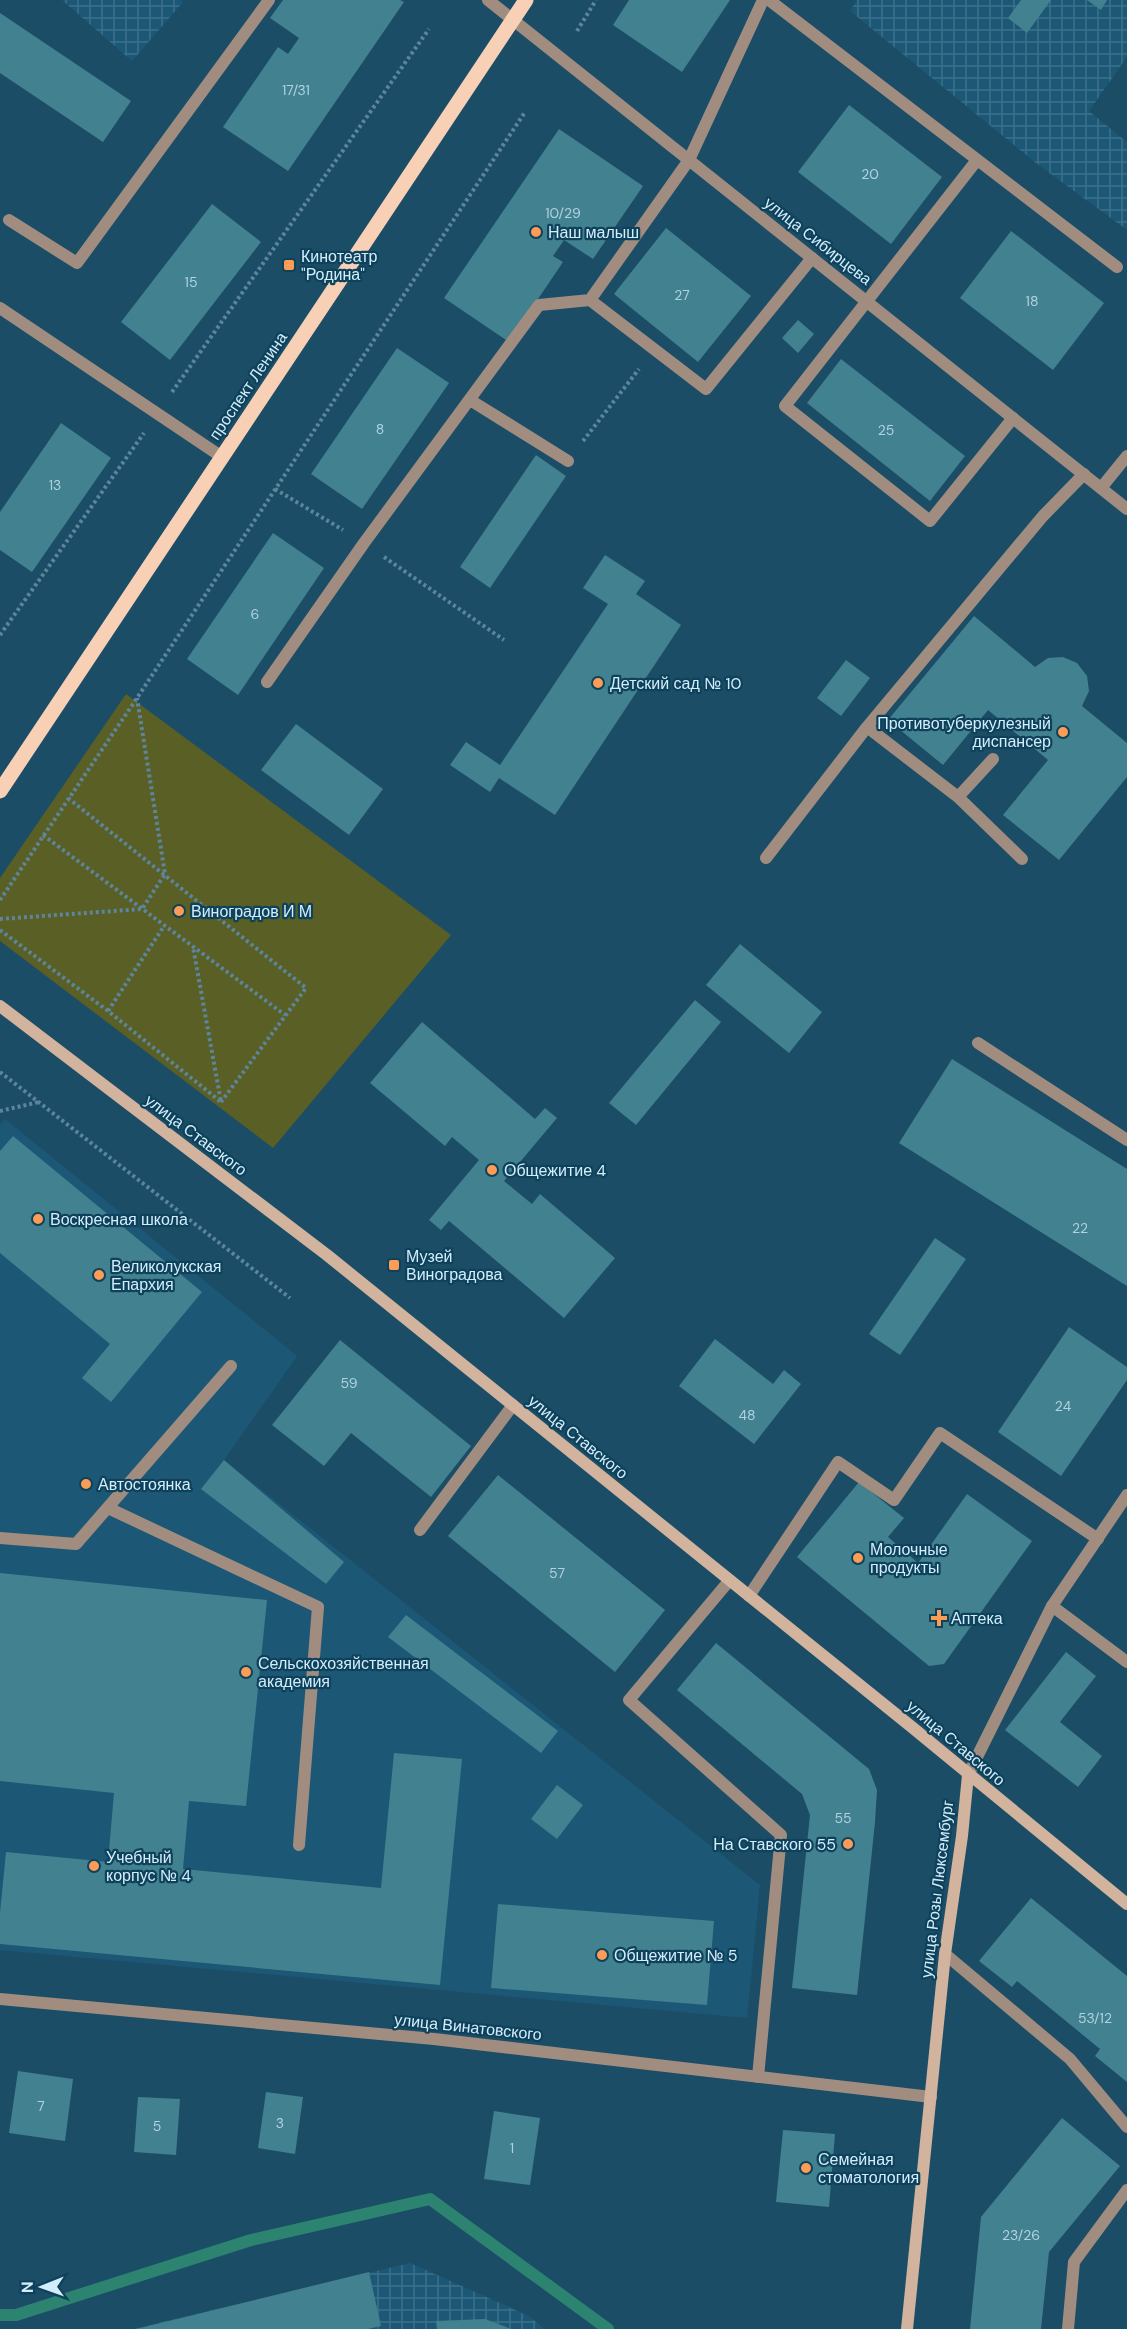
<svg xmlns="http://www.w3.org/2000/svg" width="1127" height="2329" viewBox="0 0 1127 2329" font-family="'DM Sans',sans-serif">
	<style>
		.built { fill: #1c5876 }
		.industrial { fill: url(#industrial-grid) }
		.green { fill: #595f25 }
		.lines { fill: none; stroke-linecap: round; stroke-linejoin: round }
		.stream { stroke: #2c8470; stroke-width: 12 }
		.building { fill: #42818f }
		.path { stroke: #5d859c; stroke-width: 4; stroke-dasharray: 3 3; stroke-linecap: butt }
		.lane { stroke: #a18d80; stroke-width: 12 }
		.street { stroke: #a18d80; stroke-width: 12 }
		.secondary { stroke: #d2b39e; stroke-width: 12 }
		.primary { stroke: #f8d0b5; stroke-width: 15 }
		.poi-dot { fill: #fd9c56; stroke: #0e425b; stroke-width: 2 }
		.labels { text-anchor: middle; dominant-baseline: central; stroke-width: 4.5; stroke-linejoin: round; paint-order: stroke }
		.number-label { font-size: 14px; fill: #b0d2e2 }
		.poi-label { font-size: 16px; fill: #d4edfd; stroke: #0e425b; text-anchor: start }
		.street-label { font-size: 16px; fill: #d4edfd; stroke: #0e425b }
	</style>
	<defs>
		<pattern id="industrial-grid" width="8" height="8" patternUnits="userSpaceOnUse" patternTransform="scale(1.5)"><rect width="8" height="8" fill="#1c5876"/><path d="M0 4h8M4 0v8" fill="none" stroke="#3c708a"/></pattern>
	</defs>
	<rect width="100%" height="100%" fill="#1c4d67"/>
	<path class="built" d="M5 1119 297 1356 224 1460 760 1885 747 2018 0 1950V1125Z"/>
	<path class="industrial" d="M62 0H181L183 2 132 61Z
		M857 0H1127V57L1089 111 1127 142V230L1036 163 850 11Z
		M410 2263 529 2316 544 2329H133Z"/>
	<path class="green" d="M126 694 451 935 273 1148 0 941V878Z"/>
	<g class="lines">
		<path class="stream" d="M0 2315H16L251 2240 430 2199 608 2329"/>
	</g>
	<path class="building" d="M283 0H400L404 2 288 171 223 127 278 47 288 54 299 38 270 18Z
		M629 0H730L682 72 613 25Z
		M1021 0H1051L1027 33 1008 18Z
		M1087 0H1107L1101 10Z
		M0 13 131 101 103 142 0 73Z
		M849 105 942 177 891 244 798 172Z
		M559 129 643 186 593 259 564 240 553 256 563 262 509 342 444 298Z
		M212 204 261 242 170 360 121 322Z
		M666 228 751 296 698 362 614 294Z
		M1011 231 1104 303 1053 370 960 298Z
		M798 320 814 334 798 353 782 338Z
		M397 348 449 383 362 509 311 474Z
		M841 359 965 456 930 501 807 403Z
		M61 423 111 458 32 572 0 550V512Z
		M536 455 566 476 490 588 460 567Z
		M273 533 324 568 238 695 187 659Z
		M605 555 645 581 636 594 681 625 555 815 499 778 490 792 450 765 466 742 500 765 608 604 583 588Z
		M974 616 1035 667 1048 658 1063 657 1077 663 1087 676 1089 691 1082 706 1127 743V777L1059 860 1003 815 1048 760 988 710 943 765 888 720Z
		M846 660 870 678 841 716 817 698Z
		M296 724 383 789 349 835 261 770Z
		M740 944 822 1012 789 1053 706 985Z
		M695 1000 721 1022 636 1125 609 1103Z
		M422 1022 535 1119 545 1108 557 1118 504 1181 532 1204 540 1194 615 1258 564 1318 449 1221 441 1230 429 1220 479 1160 452 1137 445 1146 370 1083Z
		M952 1059 1127 1169V1286L899 1143Z
		M13 1136 202 1292 111 1402 82 1378 110 1344 0 1253V1151Z
		M935 1238 966 1259 900 1355 869 1334Z
		M1069 1327 1127 1367V1380L1061 1476 998 1432Z
		M715 1339 773 1384 784 1370 801 1384 754 1444 679 1386Z
		M340 1340 471 1446 431 1497 351 1433 324 1466 272 1425Z
		M224 1460 344 1562 326 1584 201 1489Z
		M498 1475 665 1610 615 1672 448 1536Z
		M859 1482 904 1518 888 1537 918 1563 967 1494 1032 1541 944 1664 929 1666 797 1557Z
		M0 1573 267 1600 246 1806 189 1801 183 1869 381 1888 394 1753 462 1759 440 1985 0 1944V1913L6 1852 108 1862 114 1793 0 1781Z
		M406 1615 558 1731 541 1753 388 1637Z
		M716 1643 869 1769 877 1790 875 1822 857 1995 792 1988 810 1815 802 1794 677 1690Z
		M1066 1652 1096 1676 1060 1722 1102 1756 1078 1787 1005 1730Z
		M557 1785 583 1805 557 1839 531 1819Z
		M1031 1898 1127 1976V2082L1095 2056 1100 2049 1017 1981 1012 1987 979 1961Z
		M498 1904 714 1921 707 2005 491 1988Z
		M18 2071 73 2079 65 2141 9 2133Z
		M266 2092 303 2097 295 2154 258 2148Z
		M138 2097 180 2099 176 2155 134 2152Z
		M494 2111 540 2118 530 2185 484 2179Z
		M1062 2118 1120 2166 1049 2252 1041 2329H970L981 2217Z
		M783 2130 835 2134 829 2207 776 2202Z
		M369 2272 381 2326 368 2329H136Z
		M485 2319 511 2329H437L436 2321Z"/>
	<g class="lines">
		<path class="path" d="M577 31 596 0
			M172 392 429 29
			M583 441 639 369
			M275 489 343 530
			M384 557 504 640
			M0 635 144 433
			M68 798 306 988 221 1102
			M43 835 285 1015
			M0 900 137 698 525 112
			M0 919 142 909 165 874 137 698
			M0 930 108 1011 221 1102 193 947
			M108 1011 164 926
			M0 1072 290 1298
			M0 1111 39 1102"/>
		<path class="lane" d="M769 0 1117 267
			M977 160 785 406 930 521 1013 418
			M9 220 77 263 269 0
			M590 300 706 389 812 258
			M0 308 222 457
			M470 400 568 461
			M1101 488 1127 456
			M267 682 364 543 539 305 590 300 689 160 763 0
			M867 727 958 797 1022 859
			M958 797 993 759
			M766 858 867 727 1043 516 1084 474
			M978 1043 1127 1140
			M108 1508 318 1607 299 1845
			M420 1530 513 1405
			M0 1538 76 1544 231 1366
			M729 1581 629 1700 781 1835 758 2077
			M749 1596 838 1462 894 1500 940 1433 1098 1539
			M1052 1606 1127 1662
			M945 1954 1070 2059 1127 2127
			M1068 2329 1074 2262 1127 2190"/>
		<path class="street" d="M488 0 1127 509
			M968 1775 1052 1606 1127 1495
			M0 1999 434 2039 931 2097"/>
		<path class="secondary" d="M0 1006 327 1255 913 1728 1127 1904
			M907 2329 945 1954 962 1836 968 1775"/>
		<path class="primary" d="M0 791 526 0"/>
	</g>
	<g class="poi-dot">
		<circle cx="536" cy="232" r="6"/>
		<rect x="283" y="259" width="12" height="12" rx="3"/>
		<circle cx="598" cy="683" r="6"/>
		<circle cx="1063" cy="732" r="6"/>
		<circle cx="179" cy="911" r="6"/>
		<circle cx="492" cy="1170" r="6"/>
		<circle cx="38" cy="1219" r="6"/>
		<rect x="388" y="1259" width="12" height="12" rx="3"/>
		<circle cx="99" cy="1275" r="6"/>
		<circle cx="86" cy="1484" r="6"/>
		<circle cx="858" cy="1558" r="6"/>
		<path d="M936 1609h6v6h6v6h-6v6h-6v-6h-6v-6h6z"/>
		<circle cx="246" cy="1672" r="6"/>
		<circle cx="848" cy="1844" r="6"/>
		<circle cx="94" cy="1866" r="6"/>
		<circle cx="602" cy="1955" r="6"/>
		<circle cx="806" cy="2168" r="6"/>
	</g>
	<g class="labels">
		<g class="number-label">
			<text x="296" y="90">17/31</text>
			<text x="870" y="174">20</text>
			<text x="563" y="213">10/29</text>
			<text x="191" y="282">15</text>
			<text x="682" y="295">27</text>
			<text x="1032" y="301">18</text>
			<text x="380" y="429">8</text>
			<text x="886" y="430">25</text>
			<text x="55" y="485">13</text>
			<text x="255" y="614">6</text>
			<text x="1080" y="1228">22</text>
			<text x="349" y="1383">59</text>
			<text x="1063" y="1406">24</text>
			<text x="747" y="1415">48</text>
			<text x="557" y="1573">57</text>
			<text x="843" y="1818">55</text>
			<text x="1095" y="2018">53/12</text>
			<text x="41" y="2106">7</text>
			<text x="280" y="2123">3</text>
			<text x="157" y="2126">5</text>
			<text x="512" y="2148">1</text>
			<text x="1021" y="2235">23/26</text>
		</g>
		<g class="poi-label">
			<text x="548" y="232">Наш малыш</text>
			<text x="301" y="256">Кинотеатр<tspan x="301" dy="18">"Родина"</tspan></text>
			<text x="610" y="683">Детский сад № 10</text>
			<text x="1051" y="723" text-anchor="end">Противотуберкулезный<tspan x="1051" dy="18">диспансер</tspan></text>
			<text x="191" y="911">Виноградов И М</text>
			<text x="504" y="1170">Общежитие 4</text>
			<text x="50" y="1219">Воскресная школа</text>
			<text x="406" y="1256">Музей<tspan x="406" dy="18">Виноградова</tspan></text>
			<text x="111" y="1266">Великолукская<tspan x="111" dy="18">Епархия</tspan></text>
			<text x="98" y="1484">Автостоянка</text>
			<text x="870" y="1549">Молочные<tspan x="870" dy="18">продукты</tspan></text>
			<text x="951" y="1618">Аптека</text>
			<text x="258" y="1663">Сельскохозяйственная<tspan x="258" dy="18">академия</tspan></text>
			<text x="836" y="1844" text-anchor="end">На Ставского 55</text>
			<text x="106" y="1857">Учебный<tspan x="106" dy="18">корпус № 4</tspan></text>
			<text x="614" y="1955">Общежитие № 5</text>
			<text x="818" y="2159">Семейная<tspan x="818" dy="18">стоматология</tspan></text>
		</g>
		<g class="street-label">
			<text transform="translate(818 241) rotate(38)">улица Сибирцева</text>
			<text transform="translate(248 386) rotate(-56)">проспект Ленина</text>
			<text transform="translate(196 1135) rotate(37)">улица Ставского</text>
			<text transform="translate(578 1437) rotate(39)">улица Ставского</text>
			<text transform="translate(956 1743) rotate(40)">улица Ставского</text>
			<text transform="translate(937 1889) rotate(-83)">улица Розы Люксембург</text>
			<text transform="translate(468 2027) rotate(6)">улица Винатовского</text>
		</g>
	</g>
	<g transform="translate(42 2287) rotate(269)" stroke="#0e425b" stroke-width="4.5" paint-order="stroke">
	<path d="M0-4.5L10 22L0 15L-10 22Z" fill="#d4edfd"/>
	<text y="-9" font-size="16" font-weight="bold" text-anchor="middle" fill="#d4edfd">N</text>
	</g>
</svg>
